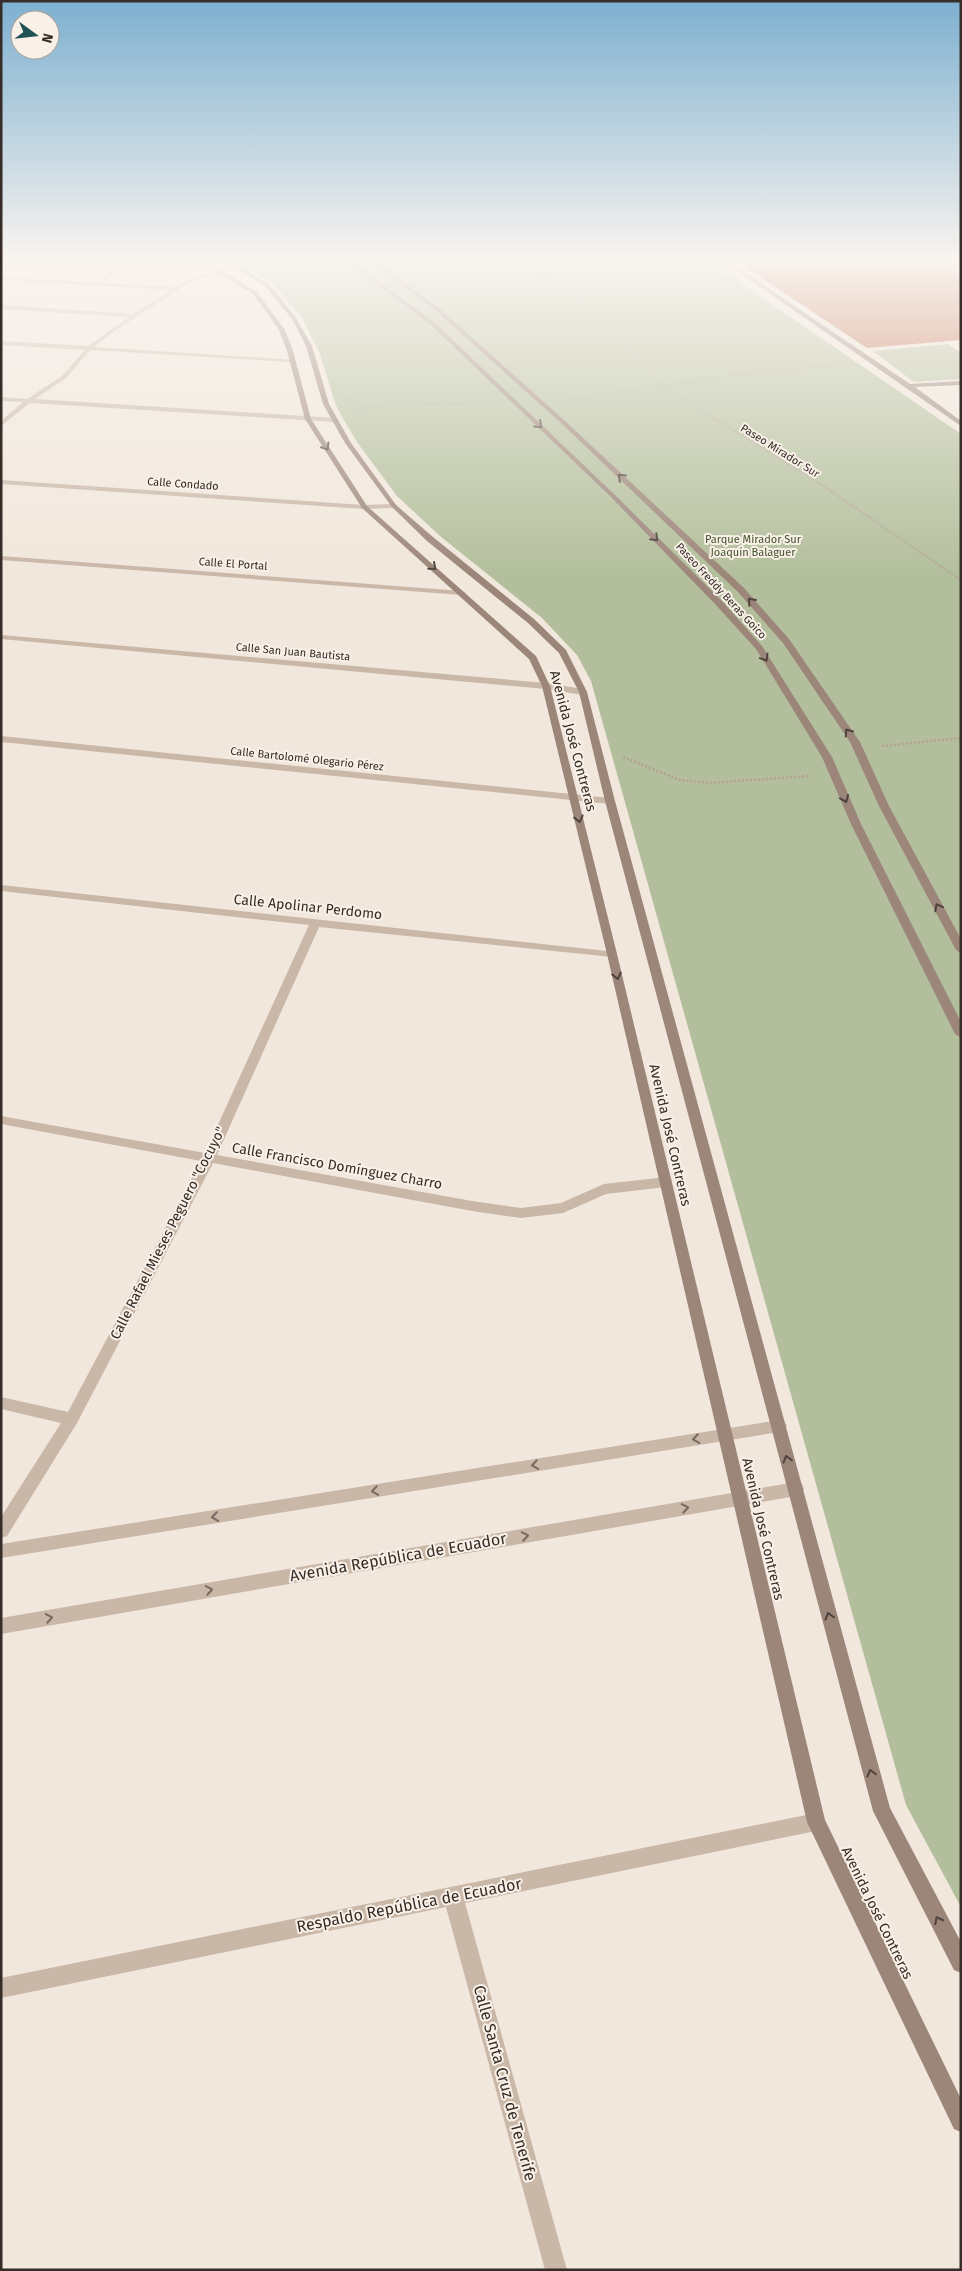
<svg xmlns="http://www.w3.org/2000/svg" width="962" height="2271" viewBox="0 0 962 2271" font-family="'Fira Sans',sans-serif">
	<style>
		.green { fill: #b3bf9c }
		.building { fill: #c16849 }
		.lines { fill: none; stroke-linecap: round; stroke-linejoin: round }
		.path-far2 { stroke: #b4a192; stroke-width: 1; stroke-dasharray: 1 1; stroke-linecap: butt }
		.path-far1 { stroke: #b4a192; stroke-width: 2; stroke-dasharray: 1 1; stroke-linecap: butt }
		.path { stroke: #b4a192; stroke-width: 2.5; stroke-dasharray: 2 2; stroke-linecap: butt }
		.street { fill: #c9b7a8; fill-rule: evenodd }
		.secondary { fill: #9c867a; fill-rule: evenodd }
		.oneway { stroke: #50423c }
		.oneway2 { stroke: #786b62 }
		.labels { text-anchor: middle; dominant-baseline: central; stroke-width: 4; stroke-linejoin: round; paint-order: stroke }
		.far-street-label { font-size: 11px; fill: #362c28; stroke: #f9f1e8 }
		.far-park-label { font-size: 11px; fill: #44532d; stroke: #f9f1e8 }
		.street-label { font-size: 14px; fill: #362c28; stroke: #f9f1e8 }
		.near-street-label { font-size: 16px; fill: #362c28; stroke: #f9f1e8 }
	</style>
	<rect width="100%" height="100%" fill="#f1e7dc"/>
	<path class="green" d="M226 257H703L961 434V1907L906 1805 591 681 577 655 542 618 440 536 397 496 357 442 342 417 335 403 320 354 302 318 273 283Z
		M948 344 961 353V379L914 382 873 351Z"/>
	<path class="building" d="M753 257H911V260L931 259 961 274V340L867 348 742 265 763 264Z"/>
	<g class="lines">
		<path class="path-far2" d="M506 257 591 304 659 384 716 419
			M346 398 352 399 357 409 399 403 486 405
			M568 400 731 375 837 365"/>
		<path class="path-far1" d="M714 418 813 479 961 580"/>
		<path class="path" d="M882 746 961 738
			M623 757 680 780 709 783 809 776"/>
		<path class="street" d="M6 257H11L1 262V259Z
			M932 257H937L961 269V272Z
			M92 261 115 273 104 283 175 287 188 279 238 267 240 268 192 281 113 332 94 347 295 360 292 362 90 350 66 378 35 399 336 418 339 420 336 422 30 403 1 426V421L23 402 1 401V397L27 399 62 376 85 350 1 345V341L88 346 129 317 1 309V305L133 314 171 290 1 280V277L99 283 110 273 90 263Z
			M1 480 364 505 394 504 398 506 394 508 364 509 1 484Z
			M1 556 462 591 466 593 462 595 1 560Z
			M1 635 546 683 583 689 587 692 583 695 546 689 1 639Z
			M1 736 610 798 615 801 610 804 1 742Z
			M1 885 616 952 617 954 616 956 612 957 319 927 217 1155 472 1201 521 1208 561 1203 604 1184 666 1177 671 1179 672 1182 671 1185 666 1187 606 1194 563 1213 521 1218 472 1211 213 1163 77 1423 7 1536 1 1538V1517L61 1423 1 1409V1397L68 1412 201 1161 1 1124V1116L205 1153 309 925 1 891Z
			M779 1420 784 1421 787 1426 784 1431 779 1432 1 1558V1544Z
			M796 1482 802 1484 804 1489 802 1494 796 1496 1 1634V1618Z
			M816 1813 823 1815 825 1822 823 1829 816 1831 465 1903 567 2270H545L446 1907 1 1998V1978Z"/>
		<path class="secondary" d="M194 257H199L257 292 285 330 293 351 311 419 367 506 536 656 550 686 617 954 825 1820 961 2099V2132L954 2129 807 1822 607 954 542 686 529 659 362 508 305 419 287 351 279 330 253 294Z
			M216 257H221L268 283 296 318 312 346 329 404 351 443 396 505 433 537 534 619 566 650 587 692 615 801 890 1808 961 1942V1973L954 1970 873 1811 605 801 579 692 559 653 528 623 427 541 392 507 345 443 323 404 306 346 292 319 264 285Z
			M341 257H346L435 323 615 495 721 600 762 646 832 757 861 824 961 1022V1038L955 1034 851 824 822 757 756 649 715 604 611 497 431 325Z
			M363 257H368L438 307 565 421 744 588 789 639 860 742 889 806 961 939V953L956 950 879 806 850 742 783 643 738 592 561 423 434 309Z
			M717 257H722L910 384 961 381V385L915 387 961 421V426Z"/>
	</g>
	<defs><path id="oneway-chevron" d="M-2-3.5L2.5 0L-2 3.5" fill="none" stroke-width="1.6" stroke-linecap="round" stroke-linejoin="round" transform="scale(1.25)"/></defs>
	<g class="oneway">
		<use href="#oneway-chevron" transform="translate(539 425) rotate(43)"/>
		<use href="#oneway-chevron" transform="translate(326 447) rotate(58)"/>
		<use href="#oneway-chevron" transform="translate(621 477) rotate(-137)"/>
		<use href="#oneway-chevron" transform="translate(655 538) rotate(45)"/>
		<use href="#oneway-chevron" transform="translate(433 567) rotate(41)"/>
		<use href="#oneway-chevron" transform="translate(751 601) rotate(-132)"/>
		<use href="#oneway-chevron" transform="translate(765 658) rotate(59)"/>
		<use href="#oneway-chevron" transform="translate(848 732) rotate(-125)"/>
		<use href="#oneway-chevron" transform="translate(845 799) rotate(67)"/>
		<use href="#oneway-chevron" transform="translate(579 819) rotate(76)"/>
		<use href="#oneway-chevron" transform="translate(938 907) rotate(-118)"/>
		<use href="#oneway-chevron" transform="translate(617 976) rotate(77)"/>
		<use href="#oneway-chevron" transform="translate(787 1459) rotate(-105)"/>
		<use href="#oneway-chevron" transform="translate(829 1616) rotate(-105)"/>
		<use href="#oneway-chevron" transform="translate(871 1773) rotate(-105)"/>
		<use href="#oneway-chevron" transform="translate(938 1920) rotate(-117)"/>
	</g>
	<g class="oneway2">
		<use href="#oneway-chevron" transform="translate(696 1439) rotate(171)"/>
		<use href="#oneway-chevron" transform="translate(535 1465) rotate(171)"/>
		<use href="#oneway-chevron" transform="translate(375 1491) rotate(171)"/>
		<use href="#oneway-chevron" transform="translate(685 1508) rotate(-10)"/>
		<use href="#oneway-chevron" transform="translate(215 1517) rotate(171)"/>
		<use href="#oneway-chevron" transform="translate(525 1536) rotate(-10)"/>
		<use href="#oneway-chevron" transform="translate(209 1590) rotate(-10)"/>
		<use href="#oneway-chevron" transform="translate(49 1618) rotate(-10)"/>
	</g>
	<linearGradient id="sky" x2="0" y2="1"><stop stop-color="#7db0d0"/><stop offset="0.45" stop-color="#f9f4ef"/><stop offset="1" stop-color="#f9f4ef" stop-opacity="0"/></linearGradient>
	<rect width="962" height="575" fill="url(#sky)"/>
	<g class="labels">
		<g class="far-street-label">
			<text transform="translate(780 451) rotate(32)">Paseo Mirador Sur</text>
			<text transform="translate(183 484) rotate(4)">Calle Condado</text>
			<text transform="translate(233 564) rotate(4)">Calle El Portal</text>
			<text transform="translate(721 591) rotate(47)">Paseo Freddy Beras Goico</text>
			<text transform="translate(293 652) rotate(5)">Calle San Juan Bautista</text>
			<text transform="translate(307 759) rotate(6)">Calle Bartolomé Olegario Pérez</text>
		</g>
		<g class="far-park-label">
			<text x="753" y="539">Parque Mirador Sur<tspan x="753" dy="13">Joaquín Balaguer</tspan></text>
		</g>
		<g class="street-label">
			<text transform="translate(573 741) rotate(75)">Avenida José Contreras</text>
			<text transform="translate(308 907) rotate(6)">Calle Apolinar Perdomo</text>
			<text transform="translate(670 1135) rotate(77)">Avenida José Contreras</text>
			<text transform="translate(337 1166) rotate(10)">Calle Francisco Domínguez Charro</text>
			<text transform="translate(168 1233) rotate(-63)">Calle Rafael Mieses Peguero "Cocuyo"</text>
			<text transform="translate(763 1529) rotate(77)">Avenida José Contreras</text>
			<text transform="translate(877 1913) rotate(64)">Avenida José Contreras</text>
		</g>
		<g class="near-street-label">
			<text transform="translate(398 1557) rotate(-10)">Avenida República de Ecuador</text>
			<text transform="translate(409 1905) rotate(-11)">Respaldo República de Ecuador</text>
			<text transform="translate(505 2083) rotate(75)">Calle Santa Cruz de Tenerife</text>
		</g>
	</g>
	<rect width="962" height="2271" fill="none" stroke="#362c28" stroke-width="5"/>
	<g transform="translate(35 35) rotate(105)"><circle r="24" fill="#f9f1e8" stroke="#aba29b"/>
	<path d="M0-4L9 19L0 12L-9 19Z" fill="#1f5155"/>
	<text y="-8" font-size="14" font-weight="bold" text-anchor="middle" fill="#362c28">N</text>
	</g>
</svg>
